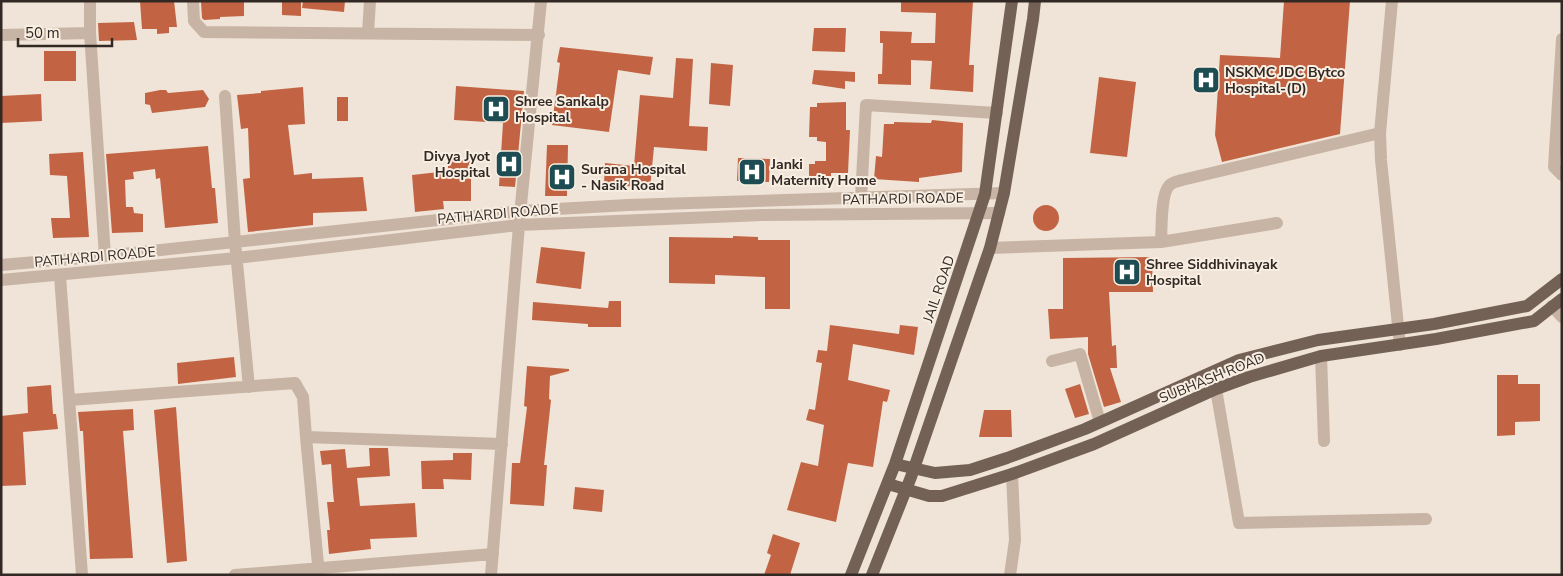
<svg xmlns="http://www.w3.org/2000/svg" width="1563" height="576" viewBox="0 0 1563 576" font-family="'Nunito Sans',sans-serif">
	<style>
		.building { fill: #c26443 }
		.lines { fill: none; stroke-linecap: round; stroke-linejoin: round }
		.minor { stroke: #c7b4a4; stroke-width: 12 }
		.major { stroke: #746156; stroke-width: 12 }
		.labels { text-anchor: middle; dominant-baseline: central; stroke-width: 4; stroke-linejoin: round; paint-order: stroke }
		.poi-label { font-size: 14px; font-weight: bold; fill: #322925; stroke: #f8eee2; text-anchor: start }
		.street-label { font-size: 14px; fill: #322925; stroke: #f8eee2 }
	</style>
	<rect width="100%" height="100%" fill="#efe4d7"/>
	<path class="building" d="M140 1H174L177 27H169V33L157 34V29H142Z
		M207 1H244V16L220 17V19L204 20 202 18 201 2Z
		M282 1H301V16L282 15Z
		M303 1H345L344 12 302 8Z
		M901 1H973L969 65H974L973 92 930 89 932 61 911 60V85L878 84V74H882L883 43H880V31L912 32 911 43H935L936 13 901 12Z
		M1284 1H1350L1340 134 1222 162 1215 135 1220 55 1280 58Z
		M134 22 137 40 99 41 98 23Z
		M814 28H846L845 52 812 51Z
		M560 47 653 57 650 75 618 70 609 132 552 125 560 63 557 62Z
		M44 51H76V81H44Z
		M676 58 693 59 689 126 708 127 707 151 654 147 650 188 604 184 605 163 634 166 640 95 673 98Z
		M711 63 733 65 730 106 709 104Z
		M814 70 855 72V82L845 81V89L812 84Z
		M1099 77 1136 82 1127 157 1090 153Z
		M456 86 524 91 515 187 499 186 503 123 454 120Z
		M303 87 305 124 288 125 294 175 312 173V179L363 177 367 211 313 213V225L248 232 243 179 250 178 248 128 241 129 237 95 261 93V91Z
		M160 90H166L168 93 203 90 209 99 205 107 152 113 150 105 145 104V93Z
		M41 94 42 121 1 123V96Z
		M337 97H348V121H337Z
		M846 102V130H850L848 173H831V176H809V164H815V161H826V142L817 141V137H809L810 107H817V103Z
		M932 120 963 123 962 172 919 178V182L874 179 876 156 882 157 884 124H894V122L931 123Z
		M547 145H568L567 196H545Z
		M208 146 212 188H215L218 223 165 228 160 178 156 179 155 169 133 172 134 179 125 180 126 207H133L134 213 143 214V232L112 233 106 154Z
		M83 152 89 237 53 238 51 218H70L67 176 50 175 49 154Z
		M738 158 770 159 769 182 737 181Z
		M448 160H471V201H443L444 209 415 212 412 175 448 171Z
		M1033 218a13 13 0 1 1 26 0a13 13 0 1 1-26 0Z
		M733 236 758 237V240H790V309H765V277L715 275V284L669 283V237L733 238Z
		M541 247 585 252 581 289 536 283Z
		M1152 257 1153 292H1109L1112 346 1116 345 1117 368H1110L1121 402 1104 407 1088 354V337L1050 339 1048 309H1063V258Z
		M609 301H621V327H588V324L532 320 533 302 608 308Z
		M830 325 899 334 900 325 918 327 914 355 853 344 848 380 890 390 887 402 883 401 873 467 848 463 836 522 787 510 801 462 818 466 824 425 806 420 809 409 815 410 822 363 816 362 818 350 827 351Z
		M234 357 236 377 178 384 177 363Z
		M527 366 569 369V371L550 376 549 399 551 400 544 465H547L544 506 510 504 512 463H520L527 407 524 406Z
		M1497 375H1518V384H1540V421L1515 422V435L1497 436Z
		M1080 384 1089 414 1075 418 1065 389Z
		M51 385 53 414H56L58 429 23 432 26 485 1 486V416L28 413 27 387Z
		M176 407 187 561 167 563 154 410Z
		M133 409 134 430 123 431 133 558 90 559 83 431H80L78 412Z
		M984 410H1011L1012 437H979Z
		M369 448H388L390 476 357 478 360 506 415 503 417 537 370 539 371 549 329 554 327 530H330L327 502H334L333 492 331 464 322 465 320 451 345 449 347 468 370 466Z
		M453 453H472L471 480 443 479 444 489H422L421 461 453 460Z
		M575 487 604 490 602 512 573 509Z
		M773 534 800 543 790 575H764L771 555 767 553Z"/>
	<g class="lines">
		<path class="minor" d="M90 1V33L105 256
			M193 1 194 21 204 32 539 35
			M1392 1 1380 133 1381 160 1400 345
			M368 33 370 1
			M1 35 90 33
			M1562 39 1554 167 1562 175
			M225 96 235 242 249 387
			M861 198 866 105 997 113
			M1161 242C1162 229 1160 191 1171 184 1174 182 1179 181 1182 180L1380 133
			M990 248 1161 242 1277 223
			M1 265 105 256 521 211 628 205 1004 193
			M60 276 82 575
			M1 280 237 258 519 225 762 215 999 213
			M1552 306 1562 317
			M1321 356 1324 441
			M1052 361 1080 354 1100 422
			M1216 389 1239 523 1426 519
			M70 400 295 383 303 397 306 437
			M235 575 493 554
			M319 575 306 437 502 444
			M491 575 519 225 541 1
			M1010 575 1015 540 1012 474"/>
		<path class="major" d="M895 464 935 473 970 470 1007 458 1085 429 1239 360 1318 340 1434 324 1527 306 1562 279
			M888 484 929 496H942L1012 474 1094 444 1216 389 1249 377 1321 356 1436 339 1534 321 1562 299
			M851 575 895 464 985 194 1012 1
			M872 575 911 477 990 248 1004 193 1033 19 1035 1"/>
	</g>
	<defs>
		<g id="hospital-square" transform="scale(1.4375)"><rect x="-9" y="-9" width="18" height="18" rx="4" fill="#1d4d52" stroke="#f8eee2"/><path d="M-5-5h3v3.5h4V-5h3V5h-3V1.5h-4V5h-3Z" fill="#fff"/></g>
	</defs>
	<g fill-rule="evenodd">
		<use href="#hospital-square" x="1206" y="80"/>
		<use href="#hospital-square" x="496" y="109"/>
		<use href="#hospital-square" x="509" y="164"/>
		<use href="#hospital-square" x="752" y="172"/>
		<use href="#hospital-square" x="562" y="177"/>
		<use href="#hospital-square" x="1127" y="272"/>
	</g>
	<g class="labels">
		<g class="poi-label">
			<text x="1225" y="72">NSKMC JDC Bytco<tspan x="1225" dy="16">Hospital-(D)</tspan></text>
			<text x="515" y="101">Shree Sankalp<tspan x="515" dy="16">Hospital</tspan></text>
			<text x="490" y="156" text-anchor="end">Divya Jyot<tspan x="490" dy="16">Hospital</tspan></text>
			<text x="771" y="164">Janki<tspan x="771" dy="16">Maternity Home</tspan></text>
			<text x="581" y="169">Surana Hospital<tspan x="581" dy="16">- Nasik Road</tspan></text>
			<text x="1146" y="264">Shree Siddhivinayak<tspan x="1146" dy="16">Hospital</tspan></text>
		</g>
		<g class="street-label">
			<text transform="translate(903 199) rotate(-1)">PATHARDI ROADE</text>
			<text transform="translate(498 214) rotate(-5)">PATHARDI ROADE</text>
			<text transform="translate(95 257) rotate(-5)">PATHARDI ROADE</text>
			<text transform="translate(939 289) rotate(-71)">JAIL ROAD</text>
			<text transform="translate(1212 378) rotate(-22)">SUBHASH ROAD</text>
		</g>
	</g>
	<rect width="1563" height="576" fill="none" stroke="#322925" stroke-width="5"/>
	<path d="M18 38v8h94v-8" fill="none" stroke="#322925" stroke-width="2.5"/>
	<text x="25" y="38" font-size="15" fill="#322925" stroke="#f8eee2" stroke-width="4" paint-order="stroke">50 m</text>
</svg>
